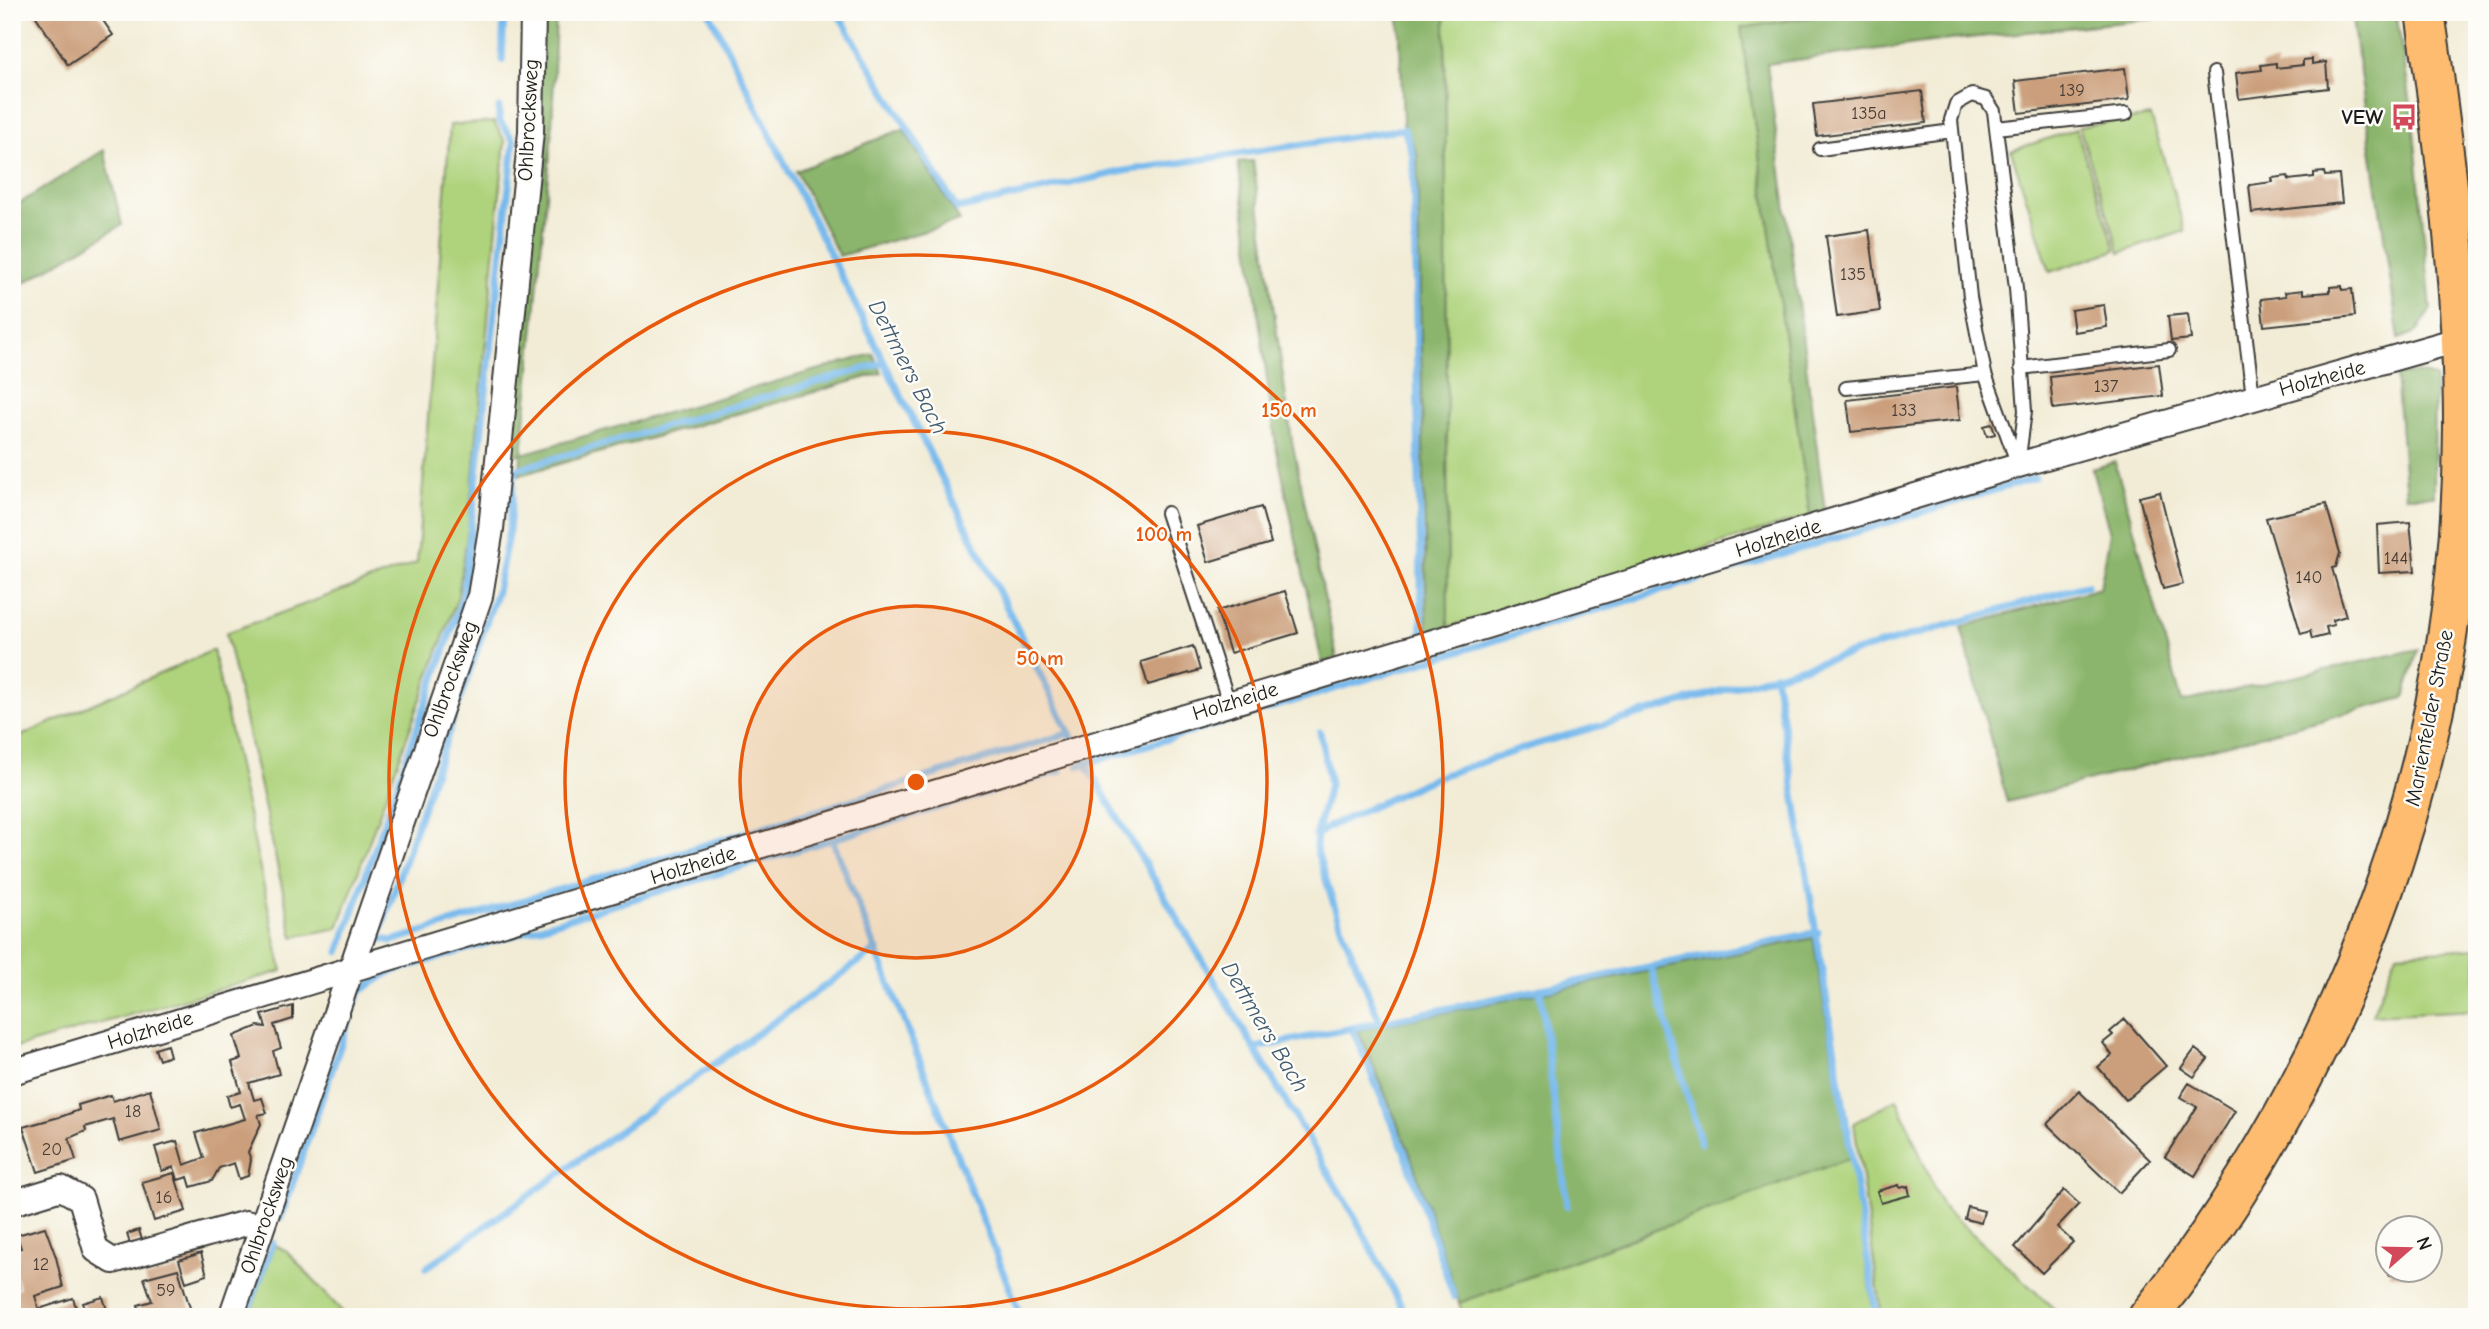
<svg xmlns="http://www.w3.org/2000/svg" width="2489" height="1329" viewBox="0 0 2489 1329" font-family="'Comic Neue',sans-serif">
	<style>
		.green { fill: #afd37d; stroke: #66784c; stroke-width: 2 }
		.forest { fill: #8bb56c; stroke: #546844; stroke-width: 2 }
		.lines { fill: none; stroke-linecap: round; stroke-linejoin: round }
		.stream { stroke: #78baed; stroke-width: 7 }
		.building { fill: #cb9f7b }
		.service-casing { stroke: #3c3b38; stroke-width: 16 }
		.minor-casing { stroke: #3c3b38; stroke-width: 28 }
		.primary-casing { stroke: #3c3b38; stroke-width: 42 }
		.service { stroke: #fff; stroke-width: 12 }
		.minor { stroke: #fff; stroke-width: 24 }
		.primary { stroke: #fdbc6f; stroke-width: 38 }
		.ring { fill: none; stroke: #e8590c; stroke-width: 3.5 }
		.labels { text-anchor: middle; dominant-baseline: central; stroke-width: 5; stroke-linejoin: round; paint-order: stroke }
		.number-label { font-size: 18px; fill: #483d34 }
		.poi-label { font-size: 21px; font-weight: bold; fill: #1c1c1c; stroke: #fdfcf7; text-anchor: end }
		.street-label { font-size: 21px; fill: #1c1c1c; stroke: #fdfcf7 }
		.water-label { font-size: 23px; font-style: italic; fill: #415b70; stroke: #fdfcf7 }
		.centre { fill: #e8590c; stroke: #fdfcf7; stroke-width: 3.5 }
		.ring-label { font-size: 21px; text-anchor: middle; font-weight: bold; fill: #e8590c; stroke: #fdfcf7; stroke-width: 5; stroke-linejoin: round; paint-order: stroke }
	</style>
	<rect width="100%" height="100%" fill="#fdfcf7"/>
	<filter id="ink" filterUnits="userSpaceOnUse"><feTurbulence type="fractalNoise" baseFrequency=".0143" numOctaves="2"/><feDisplacementMap in="SourceGraphic" scale="14" xChannelSelector="R" yChannelSelector="G"/><feConvolveMatrix kernelMatrix="1 2 1 2 8 2 1 2 1" color-interpolation-filters="sRGB"/></filter>
	<filter id="wash" filterUnits="userSpaceOnUse"><feTurbulence type="fractalNoise" baseFrequency=".00686" numOctaves="4" result="noise"/><feDisplacementMap in="SourceGraphic" scale="28" xChannelSelector="R" yChannelSelector="G"/><feGaussianBlur stdDeviation="1.57" result="paint"/><feColorMatrix in="noise" values="0 0 0 0 0 0 0 0 0 0 0 0 0 0 0 0 0 1.4 0 .05"/><feComposite in="paint" operator="in"/></filter>
	<g filter="url(#wash)">
		<rect width="100%" height="100%" fill="#f2ecd6"/>
		<path class="green" d="M1445 12H1841L1741 28 1810 516 1448 627Z
			M2151 116 2185 231 2120 253 2079 127Z
			M494 122 505 141 468 529 458 596 338 928 293 937 226 633 417 563 450 125Z
			M2076 129 2116 250 2050 272 2011 151Z
			M213 650 282 971 12 1049V740Z
			M2477 948V1010L2372 1015 2397 953Z
			M1897 1099 1941 1205 2063 1317H1882L1854 1123Z
			M1850 1158 1874 1317H1464L1459 1303Z
			M275 1245 287 1251 347 1317H249Z"/>
		<path class="forest" d="M541 12H556L552 132 522 454 873 354 882 373 520 475 521 454 507 455Z
			M1399 12H1445L1448 627 1427 632 1417 153 1403 123Z
			M1841 12H2220L1931 42 1767 64 1825 511 1810 516 1741 28Z
			M2351 12H2396L2412 110 2431 309 2417 332 2399 339Z
			M903 129 960 221 839 256 796 171Z
			M104 150 122 225 12 290V208Z
			M1253 161 1292 441 1337 658 1322 663 1276 446 1238 162Z
			M2418 373 2435 377 2434 496H2406L2396 375Z
			M2115 462 2182 702 2418 649 2404 698 2007 802 1961 627 2100 588 2110 533 2092 469Z
			M1813 938 1850 1158 1459 1303 1409 1151 1358 1030Z"/>
		<g class="lines">
			<path class="stream" d="M709 12 1073 740
				M837 12 957 209 1124 171 1404 129 1413 155 1422 633
				M502 60 504 12
				M884 363 518 469 514 476 509 530 497 591 378 938 392 941 1070 733
				M1775 674 1877 1317
				M1320 732 1330 784 1317 830 1316 848 1340 924 1380 1022
				M1084 761 1358 1223 1407 1317
				M1078 766 2035 478
				M1316 836 1328 827 1434 778 1537 744 2087 585
				M832 839 1021 1317
				M339 952 463 597 514 141 499 120V108
				M1651 967 1701 1144
				M1540 989 1567 1206
				M1352 1028 1405 1153 1454 1297
				M1255 1048 1818 932
				M281 1217 359 992 390 972 1060 771
				M426 1268 877 949
				M246 1317 273 1243"/>
		</g>
		<g id="blocks">
			<path class="building" d="M33 12H97L113 35 68 65Z
				M2312 59V64L2326 62 2328 88 2239 99 2236 73 2262 70 2261 65 2276 63V68L2303 65V60Z
				M2125 68 2129 100 2019 113 2015 81Z
				M1922 91 1926 123 1817 136 1813 104Z
				M2324 172 2325 176 2339 175 2342 203 2252 213 2249 185 2273 182 2272 178 2288 176 2289 180 2314 177V173Z
				M1869 230 1880 311 1837 317 1826 236Z
				M2342 286V290L2352 289 2355 316 2264 326 2261 299 2286 296 2285 292 2303 290V294L2330 292V287Z
				M2104 305 2107 327 2074 332 2071 310Z
				M2188 314 2191 339 2171 341 2168 316Z
				M2159 364 2163 396 2053 409 2050 377Z
				M1956 387 1960 420 1851 432 1847 400Z
				M1992 424 1995 434 1987 436 1984 426Z
				M2160 492 2183 584 2163 589 2139 497Z
				M2326 504 2340 553 2336 567 2332 568 2346 616 2333 620 2334 625 2326 627 2328 635 2312 639 2310 631 2301 634 2266 518Z
				M1261 507 1271 543 1208 562 1197 526Z
				M2410 522 2415 571 2379 573 2377 525Z
				M1285 591 1298 633 1230 653 1217 611Z
				M1193 646 1200 670 1148 685 1141 662Z
				M293 1006V1019L274 1025 281 1048 273 1051 279 1074 249 1083 254 1100 262 1098 267 1113 258 1115 261 1124 248 1152 251 1160 248 1176 239 1179 234 1163 219 1168 212 1181 191 1187 188 1177 178 1180 174 1167 162 1171 155 1147 177 1141 184 1165 204 1158 196 1133 245 1119 240 1104 230 1107 227 1096 241 1092 232 1062 241 1059 234 1036 258 1026 266 1027 262 1015Z
				M2125 1019 2166 1066 2126 1100 2098 1067 2112 1055 2103 1043 2113 1035 2110 1032Z
				M167 1045 170 1056 159 1060 155 1049Z
				M2195 1049 2208 1059 2194 1077 2181 1068Z
				M2189 1083 2235 1111 2195 1176 2165 1157 2197 1107 2180 1097Z
				M150 1089 161 1130 119 1142 113 1119 85 1127 86 1131 69 1138 76 1160 38 1172 23 1127 63 1116 79 1110 78 1105 111 1095 113 1101Z
				M2079 1091 2150 1160 2119 1193 2047 1124Z
				M174 1173 186 1211 154 1221 142 1182Z
				M1899 1185 1900 1188 1908 1186 1910 1195 1881 1203 1877 1191Z
				M2064 1190 2079 1204 2057 1227 2073 1242 2042 1273 2015 1247Z
				M1968 1207 1984 1211 1981 1223 1965 1219Z
				M45 1227 56 1257 63 1287 35 1296 39 1309 73 1298 79 1317H17L12 1291 20 1288 12 1265V1251L21 1248 17 1235Z
				M139 1230 142 1240 130 1244 127 1234Z
				M201 1253 207 1275 186 1282 179 1260Z
				M178 1269 191 1311 170 1317H141L138 1305 152 1301 144 1278Z
				M2389 1270H2406V1275H2389Z
				M103 1297 109 1317H87L83 1303Z"/>
		</g>
	</g>
	<g filter="url(#ink)">
		<use href="#blocks" fill-opacity="0" stroke="#3c3b38" stroke-width="2"/>
		<g class="lines">
			<g class="service-casing">
				<path id="service" d="M2214 73 2253 397
					M1972 95 1986 99 1994 111 1996 128 2016 288 2025 411 2018 465 1985 374 1970 297 1951 120 1956 104Z
					M1996 128 2126 114
					M1820 149 1952 131
					M2021 368 2169 350
					M1846 388 1985 374
					M1167 513 1229 703"/>
			</g>
			<g class="minor-casing">
				<path id="minor" d="M12 1072 2018 465 2461 339
					M12 1203 61 1188 81 1199 96 1250 113 1261 246 1223 262 1227
					M231 1317 480 596 491 529 531 132 533 12"/>
			</g>
			<g class="primary-casing">
				<path id="primary" d="M2148 1317C2349 1063 2463 751 2463 426 2463 287 2445 149 2425 12"/>
			</g>
			<use href="#service" class="service"/>
			<use href="#minor" class="minor"/>
			<use href="#primary" class="primary"/>
		</g>
	</g>
	<circle cx="916" cy="782" r="176" fill="#e8590c" fill-opacity=".12"/>
	<g class="ring">
		<circle cx="916" cy="782" r="176"/>
		<circle cx="916" cy="782" r="351"/>
		<circle cx="916" cy="782" r="527"/>
	</g>
	<defs>
		<g id="bus-bare" transform="scale(2.1)"><path d="M-5-6H5V4H4V6H2V4H-2V6H-4V4H-5ZM-3.5-4V0h7V-4ZM-3.5 1.2v1.5H-2V1.2ZM2 1.2v1.5H3.5V1.2Z" fill="#d1495b" stroke="#fdfcf7" stroke-width="2.5" paint-order="stroke"/></g>
	</defs>
	<g fill-rule="evenodd">
		<use href="#bus-bare" x="2404" y="117"/>
	</g>
	<g class="labels">
		<g class="number-label">
			<text x="2072" y="90">139</text>
			<text x="1869" y="113">135a</text>
			<text x="1853" y="274">135</text>
			<text x="2106" y="386">137</text>
			<text x="1904" y="410">133</text>
			<text x="2396" y="558">144</text>
			<text x="2309" y="577">140</text>
			<text x="133" y="1111">18</text>
			<text x="52" y="1149">20</text>
			<text x="164" y="1197">16</text>
			<text x="41" y="1264">12</text>
			<text x="166" y="1290">59</text>
		</g>
		<g class="poi-label">
			<text x="2383" y="117">VEW</text>
		</g>
		<g class="street-label">
			<text transform="translate(528 120) rotate(-87)">Ohlbrocksweg</text>
			<text transform="translate(2322 378) rotate(-15)">Holzheide</text>
			<text transform="translate(1778 538) rotate(-17)">Holzheide</text>
			<text transform="translate(450 679) rotate(-70)">Ohlbrocksweg</text>
			<text transform="translate(1235 701) rotate(-17)">Holzheide</text>
			<text transform="translate(2429 718) rotate(-79)">Marienfelder Straße</text>
			<text transform="translate(693 865) rotate(-17)">Holzheide</text>
			<text transform="translate(150 1030) rotate(-17)">Holzheide</text>
			<text transform="translate(266 1215) rotate(-71)">Ohlbrocksweg</text>
		</g>
		<g class="water-label">
			<text transform="translate(908 367) rotate(63)">Dettmers Bach</text>
			<text transform="translate(1265 1027) rotate(59)">Dettmers Bach</text>
		</g>
	</g>
	<circle cx="916" cy="782" r="10" class="centre"/>
	<g class="ring-label">
		<text x="1289" y="417">150 m</text>
		<text x="1164" y="541">100 m</text>
		<text x="1040" y="665">50 m</text>
	</g>
	<rect width="2489" height="1329" fill="none" stroke="#fdfcf7" stroke-width="42"/>
	<g transform="translate(2409 1249) rotate(70)"><circle r="33" fill="#fdfcf7" stroke="#a3a29f" stroke-width="2"/>
	<path d="M0-5L12 26L0 18L-12 26Z" fill="#d1495b"/>
	<text y="-10" font-size="19" font-weight="bold" text-anchor="middle" fill="#1c1c1c">N</text>
	</g>
</svg>
